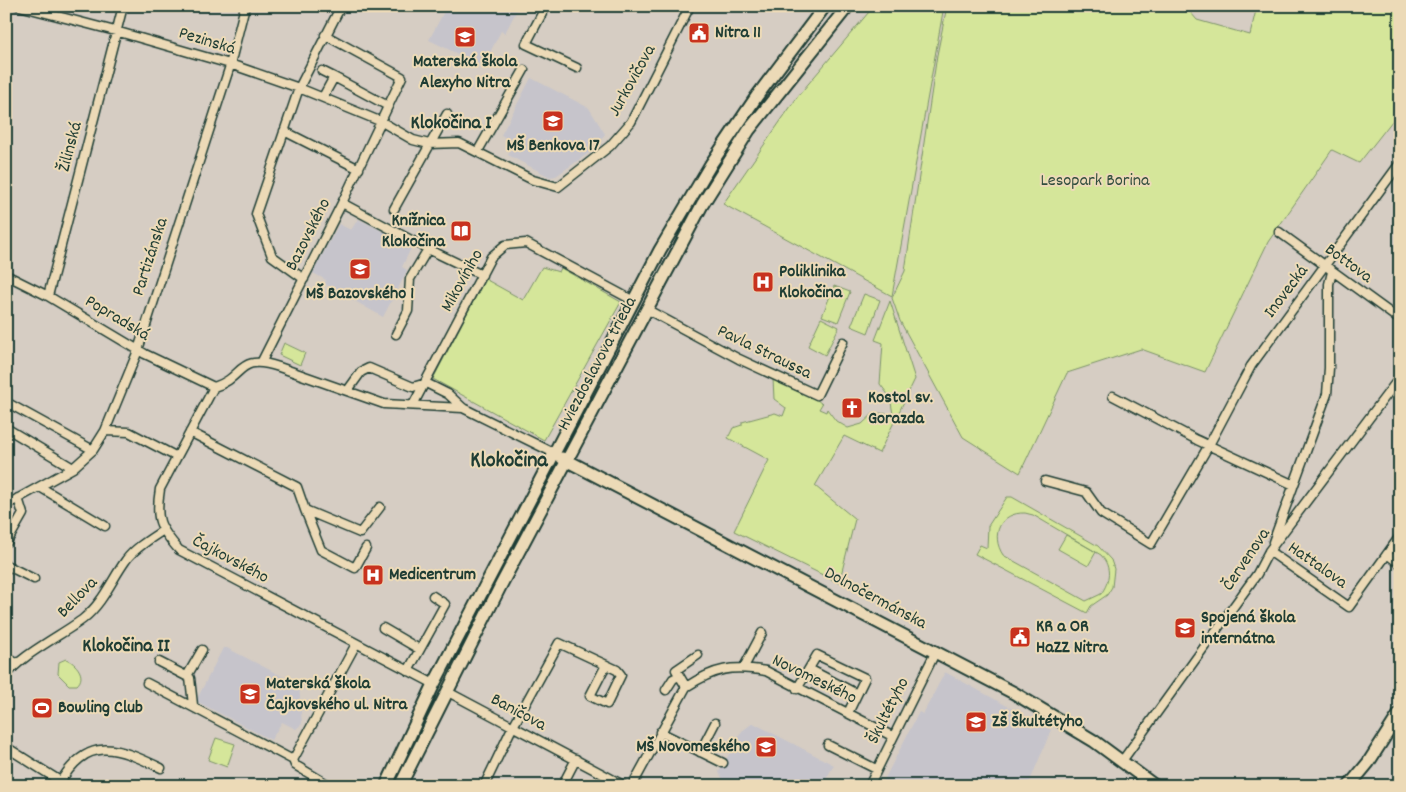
<svg xmlns="http://www.w3.org/2000/svg" width="1406" height="792" viewBox="0 0 1406 792" font-family="Dekko,sans-serif">
	<style>
		.built { fill: #c6c4cb }
		.green { fill: #d5e69a; stroke: #7a9267; fill-rule: evenodd }
		.lines { fill: none; stroke-linecap: round; stroke-linejoin: round }
		.street-casing { stroke: #1f3d34; stroke-width: 11 }
		.secondary-casing { stroke: #1f3d34; stroke-width: 15 }
		.street { stroke: #ecdab7; stroke-width: 8 }
		.secondary { stroke: #ecdab7; stroke-width: 11 }
		.labels { text-anchor: middle; dominant-baseline: central; stroke-width: 4; stroke-linejoin: round; paint-order: stroke }
		.poi-label { font-size: 18px; font-weight: bold; fill: #1f3d34; stroke: #ecdab7; text-anchor: start }
		.street-label { font-size: 18px; fill: #1f3d34; stroke: #ecdab7 }
		.park-label { font-size: 18px; fill: #314e3e; stroke: #ecdab7 }
		.quarter-label { font-size: 20px; font-weight: bold; fill: #1f3d34; stroke: #ecdab7 }
		.district-label { font-size: 22px; font-weight: bold; fill: #1f3d34; stroke: #ecdab7 }
	</style>
	<rect width="100%" height="100%" fill="#d6cdc3"/>
	<filter id="ink" filterUnits="userSpaceOnUse"><feTurbulence type="fractalNoise" baseFrequency=".02" numOctaves="2"/><feDisplacementMap in="SourceGraphic" scale="10" xChannelSelector="R" yChannelSelector="G"/><feConvolveMatrix kernelMatrix="1 2 1 2 8 2 1 2 1" color-interpolation-filters="sRGB"/></filter>
	<g filter="url(#ink)">
		<path class="built" d="M447 6H519L505 33 501 31 483 66 429 40Z
			M531 78 589 108 605 134 593 150 556 176 550 177 508 155 515 143 501 135Z
			M358 219 412 246 402 267 407 270 403 279 383 317 325 284 326 280 313 273 339 224 351 230Z
			M223 648H227L299 685 302 724 296 729 282 722 271 740 196 701Z
			M945 672 1051 730 1028 786H881L919 712 923 714Z
			M753 723 834 765 822 786H726L719 772 742 731Z"/>
		<path class="green" d="M874 6H944L892 296 723 204 798 96Z
			M947 6H1185L1197 20 1250 35 1257 6H1400V111L1359 163 1332 150 1268 242 1205 372 1141 349 1067 373 1020 473 963 437 900 321 892 298 905 271 937 55Z
			M542 267 559 272 561 268 621 302 544 440 433 379 485 279 523 300Z
			M834 286 850 292 838 322 822 316Z
			M864 294 880 300 868 333 851 326Z
			M890 301 915 379 879 453 844 436 815 486 855 519 839 583 734 531 769 460 728 438 733 428 742 425V422L775 413 783 416 786 408 774 399 773 379 816 399 822 404 819 409 826 412 827 409 836 421 848 428 862 424 874 413 893 414 890 397 880 384 883 343 875 340Z
			M821 318 839 327 825 355 808 346Z
			M284 343 305 353 300 365 279 355Z
			M1007 497H1012L1098 546 1111 560 1114 569 1112 587 1107 595 1091 606 1087 613 975 554 980 545 987 548 988 526ZM1025 513 1033 515 1101 555C1112 568 1110 581 1101 594L1086 601 1003 555C990 535 1000 512 1025 513Z
			M1066 535 1096 552 1088 566 1058 549Z
			M66 659C76 663 87 676 77 685H69L58 674 59 662Z
			M216 738 235 744 227 767 208 760Z"/>
		<g class="lines">
			<g class="street-casing">
				<path id="street" d="M19 6 119 32 230 64 299 88 382 122 413 140 429 144 459 143 533 180 558 187 610 146 631 122 690 6
					M546 6 526 44 577 68
					M322 71 334 77
					M323 97 334 77 388 106
					M284 131 359 169
					M478 151 524 70
					M342 203 428 249 482 275
					M394 209 447 114
					M1279 232 1400 320
					M6 275 48 296 145 354 214 387
					M304 279 272 256 256 214 299 88 341 6
					M48 296 123 6
					M646 309 739 359 817 395 843 342
					M396 334 408 311 410 279 428 249
					M262 361 342 203 402 77 325 35
					M348 390 361 372 369 368 413 387 426 383 448 394 463 408 554 453
					M1113 396 1197 440 1294 485
					M6 402 93 450
					M413 405 491 257 505 245 526 243 634 301
					M6 428 73 468
					M105 431 129 432 177 457
					M190 432 297 487 305 510 360 533 380 507
					M1045 481 1086 492 1101 513 1151 544 1209 445 1251 366 1400 163
					M40 487 105 526
					M6 505 73 468 93 450 105 431 137 353 229 69 245 6
					M305 510 321 550 355 568 366 548
					M7 542 23 514 18 498
					M1273 542 1327 394 1329 368V284L1332 272
					M1269 551 1349 607 1400 536
					M1387 554 1400 564
					M6 565 34 579
					M383 628 419 649
					M6 658 17 663
					M159 662 190 678 193 705
					M744 667 762 633
					M809 669 857 694
					M408 671 445 604 433 596
					M187 676 202 650
					M6 677C14 659 65 633 83 619 103 603 111 581 126 560 135 548 150 539 162 531
					M147 683 293 760 356 644
					M434 684 179 550C159 527 155 519 160 489L214 387C246 377 236 353 279 367L384 404 463 408
					M686 687 676 670 698 655
					M797 689 817 655 865 678 848 713
					M666 690 673 679 679 676
					M448 692 625 786
					M660 732 723 763
					M828 745 876 769
					M6 747 60 781
					M700 752 715 723
					M293 760 295 765 327 784
					M1122 761 1257 574 1269 551 1400 377
					M58 786C87 734 116 747 161 768
					M484 786 510 732 559 643 617 670 621 675 607 704 590 696 606 665
					M562 786 576 759
					M632 786 686 687C715 668 732 665 766 671L892 736
					M869 786 936 651"/>
			</g>
			<g class="secondary-casing">
				<path id="secondary" d="M562 458 1014 693 1094 741 1155 786
					M386 786 434 684 660 250 711 164 757 96 825 6
					M400 786 501 585 702 205 749 130 848 6
					M1349 786 1368 763 1400 713"/>
			</g>
			<use href="#street" class="street"/>
			<use href="#secondary" class="secondary"/>
		</g>
	</g>
	<defs>
		<g id="civic-square" transform="scale(1.125)"><rect x="-9" y="-9" width="18" height="18" rx="4" fill="#c8321e" stroke="#ecdab7"/><path d="M-.6-6.5H3V-4.5H.6V-3L4-1V1h2V6H-6V1h2V-1L-.6-3ZM-1.2 2.5V6h2.4V2.5Z" fill="#fff"/></g>
		<g id="school-square" transform="scale(1.125)"><rect x="-9" y="-9" width="18" height="18" rx="4" fill="#c8321e" stroke="#ecdab7"/><path d="M0-5L7-2L0 1L-7-2ZM-4 1L0 2.5L4 1V4Q0 6-4 4Z" fill="#fff"/></g>
		<g id="library-square" transform="scale(1.125)"><rect x="-9" y="-9" width="18" height="18" rx="4" fill="#c8321e" stroke="#ecdab7"/><path d="M-6-4Q-3-5.5-.7-3.5V5Q-3 3-6 4ZM6-4Q3-5.5 .7-3.5V5Q3 3 6 4Z" fill="#fff"/></g>
		<g id="hospital-square" transform="scale(1.125)"><rect x="-9" y="-9" width="18" height="18" rx="4" fill="#c8321e" stroke="#ecdab7"/><path d="M-5-5h3v3.5h4V-5h3V5h-3V1.5h-4V5h-3Z" fill="#fff"/></g>
		<g id="church-square" transform="scale(1.125)"><rect x="-9" y="-9" width="18" height="18" rx="4" fill="#c8321e" stroke="#ecdab7"/><path d="M-1.2-6h2.4v3.5h3.3v2.4h-3.3V6h-2.4V-.1h-3.3v-2.4h3.3Z" fill="#fff"/></g>
		<g id="stadium-square" transform="scale(1.125)"><rect x="-9" y="-9" width="18" height="18" rx="4" fill="#c8321e" stroke="#ecdab7"/><path d="M0-5a6.5 5 0 1 0 0 10a6.5 5 0 1 0 0-10ZM-3.5-1.8h7v3.6h-7Z" fill="#fff"/></g>
	</defs>
	<g fill-rule="evenodd">
		<use href="#civic-square" x="699" y="33"/>
		<use href="#school-square" x="465" y="37"/>
		<use href="#school-square" x="553" y="121"/>
		<use href="#library-square" x="461" y="231"/>
		<use href="#school-square" x="360" y="269"/>
		<use href="#hospital-square" x="763" y="282"/>
		<use href="#church-square" x="852" y="408"/>
		<use href="#hospital-square" x="373" y="575"/>
		<use href="#school-square" x="1185" y="628"/>
		<use href="#civic-square" x="1020" y="637"/>
		<use href="#school-square" x="250" y="694"/>
		<use href="#stadium-square" x="42" y="708"/>
		<use href="#school-square" x="976" y="722"/>
		<use href="#school-square" x="766" y="747"/>
	</g>
	<g class="labels">
		<g class="poi-label">
			<text x="715" y="33">Nitra 11</text>
			<text x="465" y="62" text-anchor="middle">Materská škola<tspan x="465" dy="21">Alexyho Nitra</tspan></text>
			<text x="553" y="146" text-anchor="middle">MŠ Benkova 17</text>
			<text x="445" y="221" text-anchor="end">Knižnica<tspan x="445" dy="21">Klokočina</tspan></text>
			<text x="779" y="272">Poliklinika<tspan x="779" dy="21">Klokočina</tspan></text>
			<text x="360" y="294" text-anchor="middle">MŠ Bazovského 1</text>
			<text x="868" y="398">Kostol sv.<tspan x="868" dy="21">Gorazda</tspan></text>
			<text x="389" y="575">Medicentrum</text>
			<text x="1201" y="618">Spojená škola<tspan x="1201" dy="21">internátna</tspan></text>
			<text x="1036" y="627">KR a OR<tspan x="1036" dy="21">HaZZ Nitra</tspan></text>
			<text x="266" y="684">Materská škola<tspan x="266" dy="21">Čajkovského ul. Nitra</tspan></text>
			<text x="58" y="708">Bowling Club</text>
			<text x="992" y="722">ZŠ Škultétyho</text>
			<text x="750" y="747" text-anchor="end">MŠ Novomeského</text>
		</g>
		<g class="street-label">
			<text transform="translate(207 42) rotate(17)">Pezinská</text>
			<text transform="translate(633 81) rotate(-61)">Jurkovičova</text>
			<text transform="translate(71 147) rotate(-75)">Žilinská</text>
			<text transform="translate(309 235) rotate(-63)">Bazovského</text>
			<text transform="translate(151 257) rotate(-72)">Partizánska</text>
			<text transform="translate(1348 264) rotate(36)">Bottova</text>
			<text transform="translate(463 281) rotate(-61)">Mikovíniho</text>
			<text transform="translate(1287 292) rotate(-53)">Inovecká</text>
			<text transform="translate(117 319) rotate(31)">Popradská</text>
			<text transform="translate(764 353) rotate(26)">Pavla Straussa</text>
			<text transform="translate(598 364) rotate(-62)">Hviezdoslavova trieda</text>
			<text transform="translate(230 560) rotate(28)">Čajkovského</text>
			<text transform="translate(1247 560) rotate(-56)">Červenova</text>
			<text transform="translate(1317 566) rotate(35)">Hattalova</text>
			<text transform="translate(78 598) rotate(-46)">Bellova</text>
			<text transform="translate(875 599) rotate(28)">Dolnočermánska</text>
			<text transform="translate(814 680) rotate(26)">Novomeského</text>
			<text transform="translate(889 711) rotate(-63)">Škultétyho</text>
			<text transform="translate(518 713) rotate(28)">Baničova</text>
		</g>
		<g class="park-label">
			<text x="1095" y="181">Lesopark Borina</text>
		</g>
		<g class="quarter-label">
			<text x="451" y="124">Klokočina I</text>
			<text x="126" y="647">Klokočina II</text>
		</g>
		<g class="district-label">
			<text x="509" y="461">Klokočina</text>
		</g>
	</g>
	<rect width="1406" height="792" fill="none" stroke="#ecdab7" stroke-width="25"/>
	<rect x="12" y="12" width="1381" height="767" fill="none" stroke="#1f3d34" stroke-width="2" filter="url(#ink)"/>
</svg>
